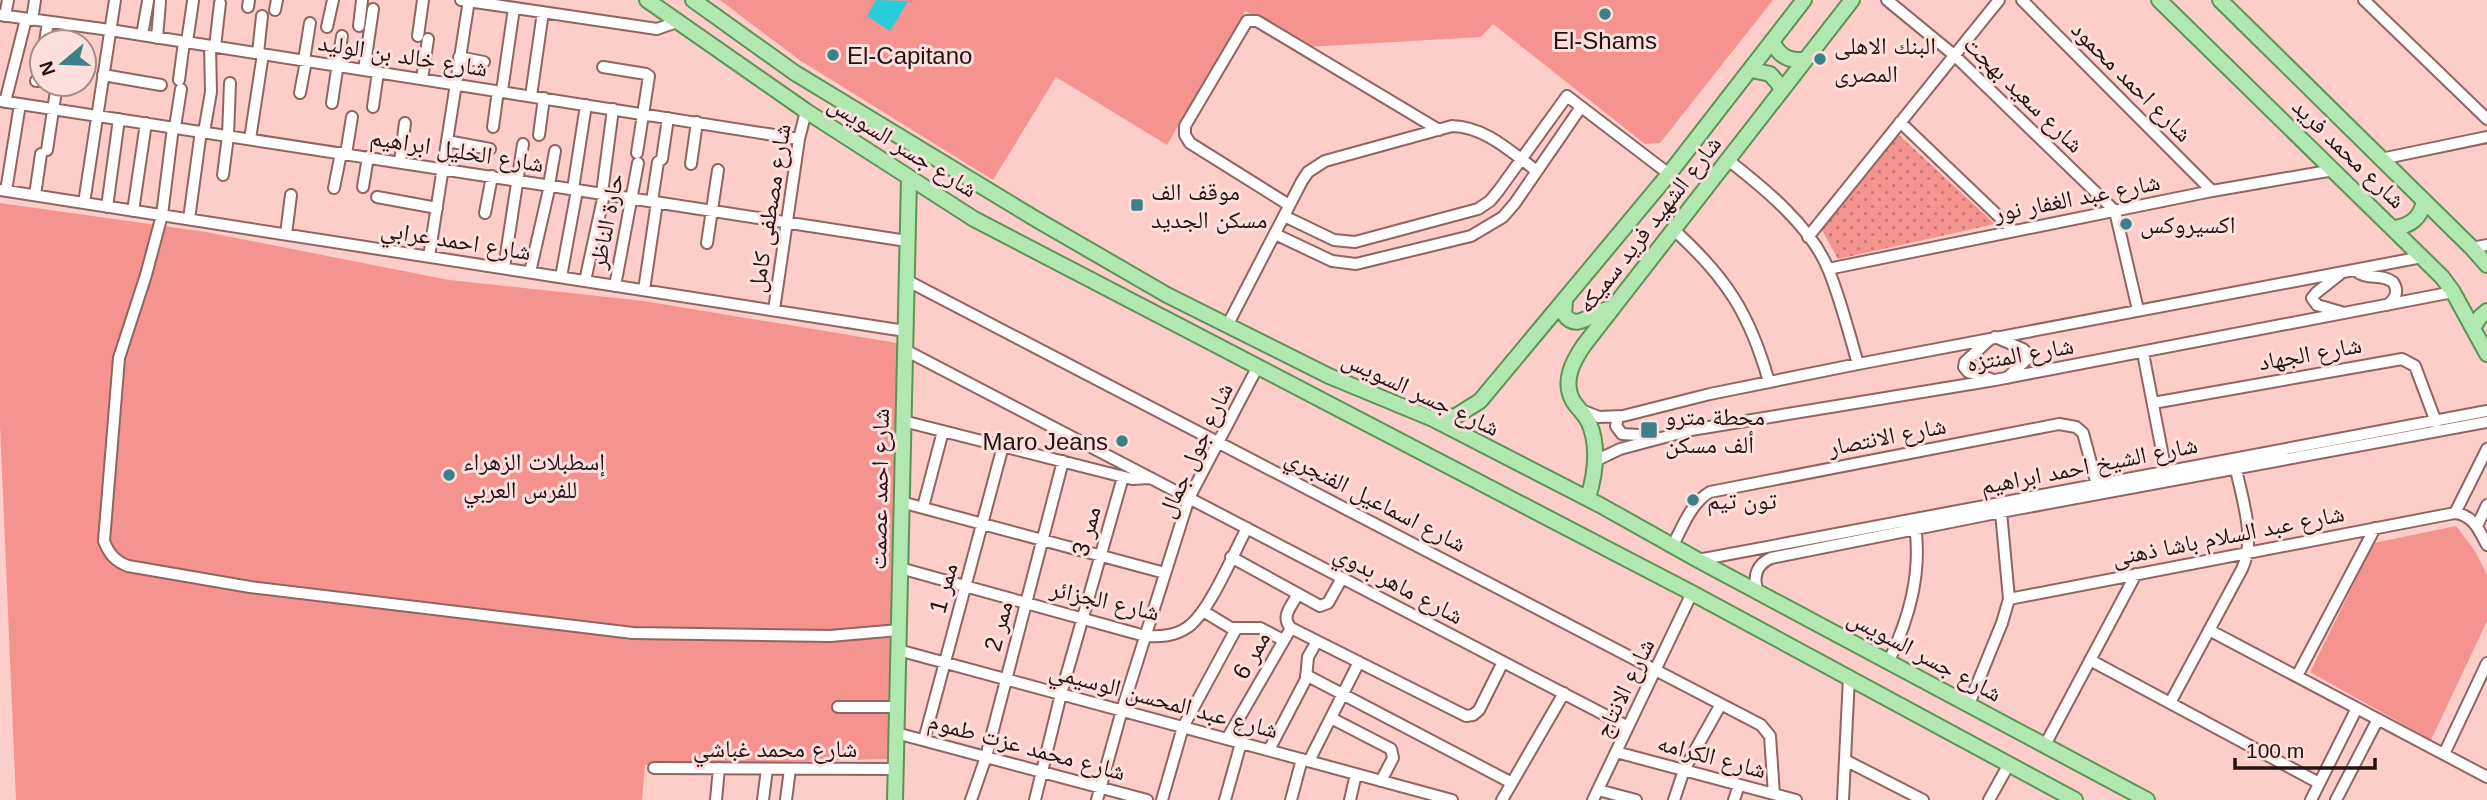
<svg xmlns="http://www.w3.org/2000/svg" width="2487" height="800" viewBox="0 0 2487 800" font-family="Helvetica,'Noto Naskh Arabic',sans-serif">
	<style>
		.grass { fill: url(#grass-dots) }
		.park { fill: #f5938f }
		.water { fill: #29cdda }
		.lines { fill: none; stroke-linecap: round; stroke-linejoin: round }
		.minor-casing { stroke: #8f6562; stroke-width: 14 }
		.major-casing { stroke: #5d9355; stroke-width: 18 }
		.minor { stroke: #fff; stroke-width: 10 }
		.major { stroke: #b0e8af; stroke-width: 14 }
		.poi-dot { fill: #3a8288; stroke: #fddfdd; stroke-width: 2.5 }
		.labels { text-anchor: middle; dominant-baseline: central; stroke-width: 6; stroke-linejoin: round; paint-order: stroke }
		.poi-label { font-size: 24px; fill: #241312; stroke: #fddfdd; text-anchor: start }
		.street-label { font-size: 24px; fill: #241312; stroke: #fddfdd }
	</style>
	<defs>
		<pattern id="grass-dots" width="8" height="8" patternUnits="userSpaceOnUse" patternTransform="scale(1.75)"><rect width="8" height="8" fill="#f5938f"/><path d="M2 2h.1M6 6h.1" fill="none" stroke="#c67773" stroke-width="1.8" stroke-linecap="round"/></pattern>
	</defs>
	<rect width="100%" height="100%" fill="#fdcdc9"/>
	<path class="grass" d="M1899 135 1995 224 1838 259 1822 230Z"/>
	<path class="park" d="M720 0H1773L1660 143 1645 144 1493 24 1481 37 1306 47 1245 11 1167 145 1056 77 993 180 801 61Z
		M0 203 206 232 449 280 644 301 897 343 889 759 645 765 642 800H16L0 425Z
		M2456 526 2475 551 2487 575V621L2431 740 2310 672 2374 543Z"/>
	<path class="water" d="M876 0 908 1 890 31 867 16Z"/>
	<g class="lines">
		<g class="minor-casing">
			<path id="minor" d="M461 0 657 29 677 22
				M1887 0 1954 55 2115 211 2138 310
				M2022 0 2212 191
				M2364 0 2487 119
				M248 7 249 0
				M275 10 277 0
				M0 15 110 30 799 139
				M5 16 8 0
				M32 20 35 0
				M359 26 362 0
				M327 27 333 0
				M142 35 148 1
				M418 36 423 0
				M157 38 160 2
				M45 42 48 22
				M63 42 65 24
				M187 42 193 1
				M215 47 220 3
				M258 53 262 16
				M459 57 484 62
				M304 60 310 23
				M603 67 646 74 649 76 637 153
				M364 70 373 9
				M103 75 161 85
				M422 79 428 39
				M179 80 184 42
				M36 81H42
				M502 91 514 8
				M300 93 306 61
				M531 96 543 12
				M0 101 907 241
				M5 102 26 19
				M332 103 342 36
				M373 107 378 72
				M1900 122 2014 231
				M173 127 162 215 146 275 119 358 104 541C109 554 115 561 128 566L250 587 633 633 830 636 899 630
				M175 127 181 89
				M493 127 498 91
				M204 132 211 92 210 46
				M539 135 544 98
				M250 139 263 54
				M447 141 490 149
				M47 150 57 84
				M346 154 352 117
				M2381 159 2487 137
				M1728 160C1764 188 1812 227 1829 271 1841 301 1849 333 1858 364
				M400 162 405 123
				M691 164 697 122
				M223 175 228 136 230 83
				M549 185 555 151
				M363 187 368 157
				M334 188 341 153
				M573 189 586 105
				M0 190 905 331
				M6 191 20 104
				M602 193 613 109
				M35 195 41 154
				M377 197 437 208
				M652 201 658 162 662 159 668 118
				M84 203 115 0
				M1289 205 1190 143 1185 135V126L1247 21H1257L1439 130
				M107 207 119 119
				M133 211 146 123
				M485 213 492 176
				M1284 216 1334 240 1355 242 1478 209 1490 201 1499 190 1567 96 1669 174
				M189 219 201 131
				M1674 230C1726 277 1750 314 1769 382
				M286 234 291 195
				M1275 234 1332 261 1356 264 1471 236 1503 217 1515 203 1581 107
				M1808 237 1999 0
				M707 243 718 170
				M2472 248 2487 245
				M429 257 469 0
				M504 268 523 144
				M1828 269 2212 191 2334 170
				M2355 270C2367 281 2381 273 2393 282 2399 291 2396 299 2387 305
				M530 272 550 185
				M2340 274 2316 293 2312 298 2317 305 2341 312
				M561 277 577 190
				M906 280 1761 725 1770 736 1774 794
				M585 281 604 194
				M615 286 638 163
				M644 290 657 202
				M774 310 799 139 806 111
				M1227 326 1302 181 1308 172 1325 161 1452 126C1486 127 1511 152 1537 171
				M1995 337 2023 349 2028 354 2026 360 2007 378
				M1989 340 1965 362 1964 367 1968 372 1991 379
				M905 350 1628 727
				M2143 353 2166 472
				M2153 403 2402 359 2415 366 2436 422
				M1581 410 1599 417 1623 416 1710 394 1858 364 2422 257
				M1618 417 1616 426 1622 434 1655 436
				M903 421 1132 479 1149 478
				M1595 461 1620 449 1691 430 1995 380 2453 292
				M901 502 1165 573
				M923 507 943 431
				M2455 513 2487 449
				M2477 526 2487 505
				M1673 545C1683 526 1691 503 1710 492L2059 424 2076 427 2083 433 2097 485
				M1231 557 1320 606 1328 603 1342 578
				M1698 560 2487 411
				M900 568 1145 636C1161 637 1175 636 1188 627 1210 611 1233 554 1247 528
				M1757 590C1753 576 1757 564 1771 558L2001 512 2487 422
				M1298 594C1292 605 1280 617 1291 628L1466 716 1473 715 1479 710 1503 662
				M2009 599 2455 513C2473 515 2479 530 2487 545
				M1203 611 1231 628H1260L1283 640
				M2209 630 2487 777
				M898 650 1452 800
				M2090 660 2319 783
				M1889 661C1909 618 1922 574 1915 525
				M1306 675 1512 783
				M2297 676 2375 528
				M2170 703 2242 569C2257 537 2241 497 2235 464
				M1969 704 2002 623 2009 599 2001 512
				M838 707H897
				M1331 718 1391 749 1393 758 1381 781
				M896 733 1147 800
				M1227 739 1291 628
				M924 740 1003 446
				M2045 745 2136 574
				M1269 750 1306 679 1308 657 1317 641
				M1616 752 1796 800
				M2444 754 2487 663
				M1845 760 1923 800
				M1309 761 1359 662
				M654 768 896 769
				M1598 790 1636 800
				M716 800 719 768
				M763 800 767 769
				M786 800 790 769
				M971 800 986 757 1063 461
				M1035 800 1061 694 1123 477
				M1097 800 1122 710 1189 498 1257 368
				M1162 800 1183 727 1236 629
				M1225 800 1241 743
				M1291 800 1302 759
				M1350 800 1356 774
				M1502 800 1564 693
				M1593 800 1692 593
				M1674 800 1684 770 1721 704
				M1734 800 1739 785
				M1843 800 1849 677
				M1989 800 2009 764
				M2311 800 2357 708
				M2336 800 2378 719"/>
		</g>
		<g class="major-casing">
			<path id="major" d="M647 0 806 111 974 219 1692 593 2075 800
				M693 0 795 73 1034 218 1167 295 1329 376 1433 419 1600 505 1698 560 2147 800
				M2159 0 2442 277 2453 292 2487 354
				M2220 0 2472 248 2487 265
				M1772 41C1779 56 1788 61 1804 60
				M1752 70 1770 74 1782 88
				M2392 228C2410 227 2421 218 2424 201
				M1565 302 1564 314C1578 334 1592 309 1613 308
				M2473 328 2480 317 2487 311
				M1433 419 1456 416 1480 401 1669 174 1804 0
				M1588 498C1595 475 1599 446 1589 423 1585 414 1578 409 1573 401 1562 381 1573 361 1584 345L1852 0
				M895 800 909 179"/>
		</g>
		<use href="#minor" class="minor"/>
		<use href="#major" class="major"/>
	</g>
	<g class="poi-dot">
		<circle cx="1605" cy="14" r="7"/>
		<circle cx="833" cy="55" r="7"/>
		<circle cx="1820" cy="59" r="7"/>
		<rect x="1130" y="198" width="14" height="14" rx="3.5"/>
		<circle cx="2126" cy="224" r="7"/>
		<rect x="1640" y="421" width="18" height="18" rx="3.5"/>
		<circle cx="1122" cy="441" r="7"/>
		<circle cx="449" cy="475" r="7"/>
		<circle cx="1693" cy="500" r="7"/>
	</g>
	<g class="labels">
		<g class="poi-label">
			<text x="1605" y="40" text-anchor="middle">El-Shams</text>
			<text x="1834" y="45">البنك الاهلى<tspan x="1834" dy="28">المصرى</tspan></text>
			<text x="847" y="55">El-Capitano</text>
			<text x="1151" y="191">موقف الف<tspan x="1151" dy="28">مسكن الجديد</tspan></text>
			<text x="2140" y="224">اكسيروكس</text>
			<text x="1665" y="416">محطة مترو<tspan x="1665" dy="28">ألف مسكن</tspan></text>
			<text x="1108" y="441" text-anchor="end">Maro Jeans</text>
			<text x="463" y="461">إسطبلات الزهراء<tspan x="463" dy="28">للفرس العربي</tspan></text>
			<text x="1707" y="500">تون تيم</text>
		</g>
		<g class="street-label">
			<text transform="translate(403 55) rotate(9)">شارع خالد بن الوليد</text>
			<text transform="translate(2132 81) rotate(45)">شارع احمد محمود</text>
			<text transform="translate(2024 94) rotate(44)">شارع سعيد بهجت</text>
			<text transform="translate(903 146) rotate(32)">شارع جسر السويس</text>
			<text transform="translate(457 150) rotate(9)">شارع الخليل ابراهيم</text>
			<text transform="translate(2349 153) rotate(44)">شارع محمد فريد</text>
			<text transform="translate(2077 197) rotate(-11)">شارع عبد الغفار نور</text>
			<text transform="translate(769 208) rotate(-81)">شارع مصطفى كامل</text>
			<text transform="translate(606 221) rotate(-79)">حارة الناظر</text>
			<text transform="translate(1649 224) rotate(-52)">شارع الشهيد فريد سميكه</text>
			<text transform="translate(456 240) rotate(9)">شارع احمد عرابي</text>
			<text transform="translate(2310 353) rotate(-10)">شارع الجهاد</text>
			<text transform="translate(2020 354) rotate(-10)">شارع المنتزه</text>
			<text transform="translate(1421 393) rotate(25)">شارع جسر السويس</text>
			<text transform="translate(1887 436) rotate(-11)">شارع الانتصار</text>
			<text transform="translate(1195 450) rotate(-65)">شارع جول جمال</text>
			<text transform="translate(2089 465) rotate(-11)">شارع الشيخ احمد ابراهيم</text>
			<text transform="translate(879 489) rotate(-89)">شارع احمد عصمت</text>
			<text transform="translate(1376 500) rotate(27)">شارع اسماعيل الفنجري</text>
			<text transform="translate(1086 531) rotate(-74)">ممر 3</text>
			<text transform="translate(2228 535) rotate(-11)">شارع عبد السلام باشا ذهنى</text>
			<text transform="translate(1399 584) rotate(28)">شارع ماهر بدوي</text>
			<text transform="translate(943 588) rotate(-75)">ممر 1</text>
			<text transform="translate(1105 600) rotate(13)">شارع الجزائر</text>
			<text transform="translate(998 626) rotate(-75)">ممر 2</text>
			<text transform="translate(1251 655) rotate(-60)">ممر 6</text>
			<text transform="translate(1925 655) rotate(28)">شارع جسر السويس</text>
			<text transform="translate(1624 688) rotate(-64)">شارع الانتاج</text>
			<text transform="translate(1164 700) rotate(15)">شارع عبد المحسن الوسيمي</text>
			<text transform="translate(1027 746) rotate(15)">شارع محمد عزت طموم</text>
			<text x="775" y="748">شارع محمد غباشي</text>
			<text transform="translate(1712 756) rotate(15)">شارع الكرامه</text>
		</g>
	</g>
	<g transform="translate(63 63) rotate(251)"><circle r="33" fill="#fddfdd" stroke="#a68d8c" stroke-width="2"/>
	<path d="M0-5L12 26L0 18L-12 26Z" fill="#3a8288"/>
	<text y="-10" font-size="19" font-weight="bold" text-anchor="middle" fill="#241312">N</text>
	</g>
	<path d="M2235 758v10h140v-10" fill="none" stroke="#241312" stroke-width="3.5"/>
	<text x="2246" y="758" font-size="21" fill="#241312" stroke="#fddfdd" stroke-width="5" paint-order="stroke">100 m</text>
</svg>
